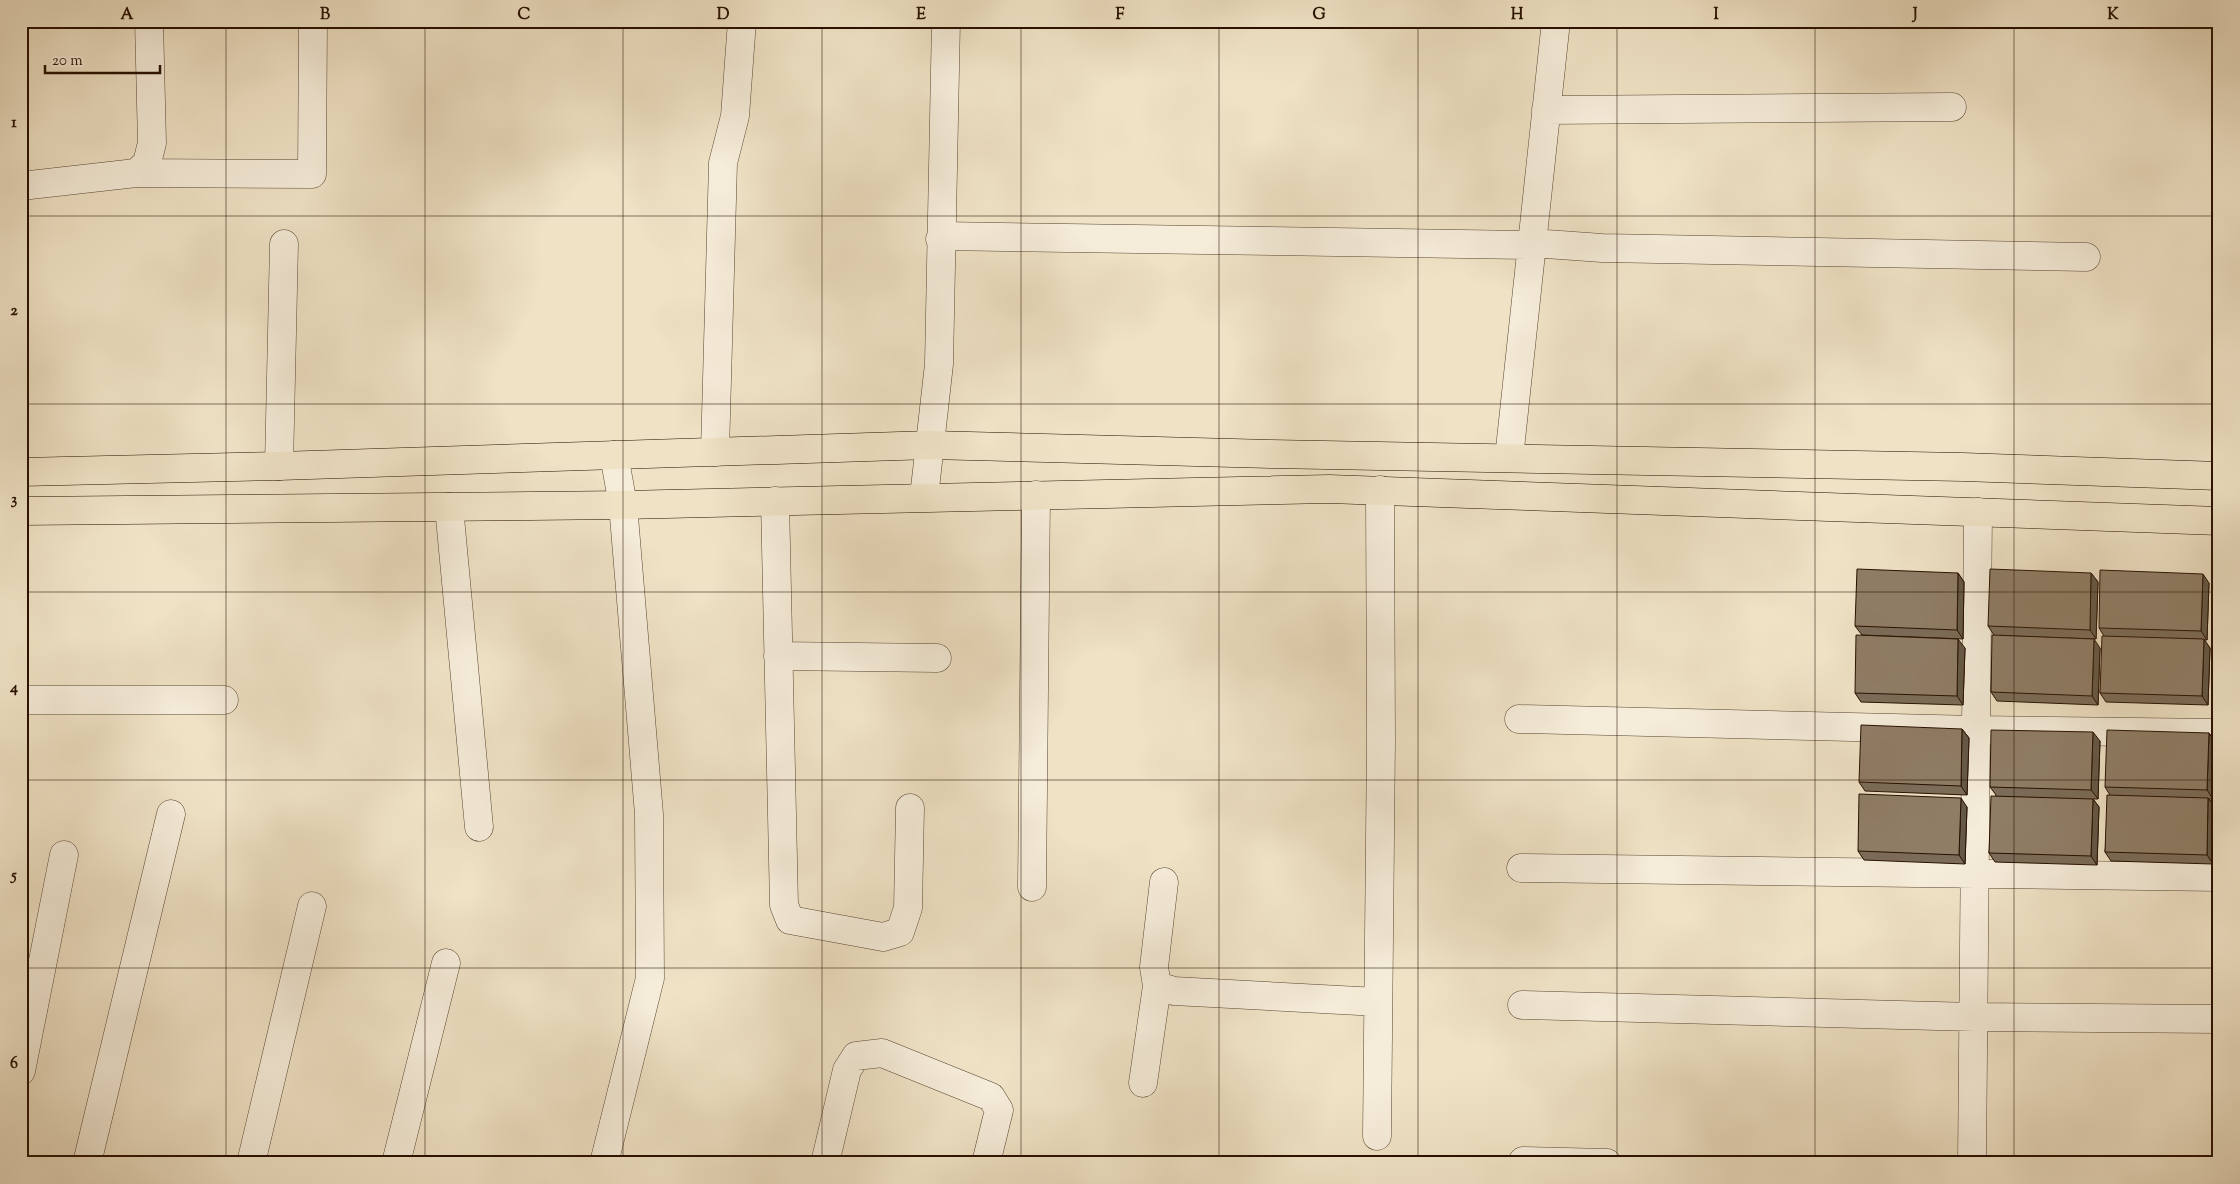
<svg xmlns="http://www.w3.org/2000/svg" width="2240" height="1184" viewBox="0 0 2240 1184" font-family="'Sorts Mill Goudy',serif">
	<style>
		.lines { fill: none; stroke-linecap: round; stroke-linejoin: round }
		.minor-casing { stroke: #594431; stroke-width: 29 }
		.major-casing { stroke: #271000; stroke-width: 29 }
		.minor { stroke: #f5ecd9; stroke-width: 28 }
		.major { stroke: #efe2c5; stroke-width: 28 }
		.wall { fill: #7b6c58; stroke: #271000 }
		.shaded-wall { fill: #645847; stroke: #271000 }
		.building { fill: #8f7d66; stroke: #271000 }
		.grid { fill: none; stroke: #271000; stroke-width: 1; stroke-opacity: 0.55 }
		.neatline { fill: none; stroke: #271000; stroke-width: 2 }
		.grid-label { font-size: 16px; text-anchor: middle; font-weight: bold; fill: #271000 }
	</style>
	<rect width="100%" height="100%" fill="#efe2c5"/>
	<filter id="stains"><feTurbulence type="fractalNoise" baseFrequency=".004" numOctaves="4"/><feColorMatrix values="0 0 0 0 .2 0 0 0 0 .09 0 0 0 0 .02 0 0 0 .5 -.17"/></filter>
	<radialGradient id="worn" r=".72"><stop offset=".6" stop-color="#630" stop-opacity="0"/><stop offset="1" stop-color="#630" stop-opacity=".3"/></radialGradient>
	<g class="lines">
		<g class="minor-casing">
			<path id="minor" d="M1546 110 1952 107
				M136 173 312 174 313 21
				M21 186 136 173 147 163 152 143 149 21
				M940 239 942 236 1530 245 1532 243 1602 248 2086 257
				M715 452 723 163 735 116 742 21
				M1509 458 1556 21
				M279 466 284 244
				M924 497 939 364 946 21
				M775 501 784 905 790 920 883 937 900 932 908 908 910 808
				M449 507 479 827
				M778 656 937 658
				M21 700H224
				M1519 719 1976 730 2219 733
				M1521 868 2219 877
				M1164 882 1154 967 1157 986 1174 991 1378 1002
				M1032 887 1036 495
				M1522 1005 1974 1017 2219 1019
				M21 1071 64 855
				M1143 1083 1157 986
				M1377 1136 1381 740 1380 490
				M1523 1161 1607 1163
				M87 1163 171 814
				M251 1163 312 906
				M396 1163 446 963
				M604 1163 650 978 649 814 623 505 614 455
				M825 1163 847 1070 856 1056 882 1053 991 1097 999 1110 986 1163
				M1972 1163 1978 512"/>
		</g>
		<g class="major-casing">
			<path id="major" d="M21 472 279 466 930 445 1271 454 1963 467 2219 476
				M21 511 623 505 1329 489 2219 521"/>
		</g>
		<use href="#minor" class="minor"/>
		<use href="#major" class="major"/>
	</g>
	<path class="wall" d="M1958 573 1964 582 1963 639 1862 635 1855 626Z
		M2091 573 2098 582 2096 639 2009 636 2100 648 2098 705 1997 701 1991 692 1994 635 1988 626Z
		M2209 583 2207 640H2204L2210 648 2208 705 2106 702 2100 693 2104 636 2099 628Z
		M1965 648 1963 705 1861 702 1855 693Z
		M1962 729 1969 738 1967 795 1865 791 1859 782Z
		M2209 733 2215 742 2213 799H2209L2215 807 2213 864 2111 861 2105 852 2110 795 2105 787Z
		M2100 741 2098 799H2093L2099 807 2097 865 1995 862 1989 853 1996 795 1990 787Z
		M1967 807 1965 864 1864 860 1858 851Z"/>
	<path class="shaded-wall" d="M1958 573 1964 582 1963 639 1957 630Z
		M2091 573 2098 582 2096 639 2090 630Z
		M2203 574 2209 583 2207 640 2201 631Z
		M1958 639 1965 648 1963 705 1957 696Z
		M2094 639 2100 648 2098 705 2092 696Z
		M2204 639 2210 648 2208 705 2202 696Z
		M1962 729 1969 738 1967 795 1961 786Z
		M2093 732 2100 741 2098 799 2091 790Z
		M2209 733 2215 742 2213 799 2207 790Z
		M1961 798 1967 807 1965 864 1959 855Z
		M2208 798 2215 807 2213 864 2207 855Z
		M2093 799 2099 807 2097 865 2091 856Z"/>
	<path class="building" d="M1857 569 1958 573 1957 630 1855 626Z
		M1990 569 2091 573 2090 630 1988 626Z
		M2100 570 2203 574 2201 631 2099 628Z
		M2217 573 2219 574V631L2215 630Z
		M1856 635 1958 639 1957 696 1855 693Z
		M1992 635 2094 639 2092 696 1991 692Z
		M2102 636 2204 639 2202 696 2100 693Z
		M2219 636V693H2217Z
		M1861 725 1962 729 1961 786 1859 782Z
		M1991 730 2093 732 2091 790 1990 787Z
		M2107 730 2209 733 2207 790 2105 787Z
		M1859 794 1961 798 1959 855 1858 851Z
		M2107 795 2208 798 2207 855 2105 852Z
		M1991 796 2093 799 2091 856 1989 853Z"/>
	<path class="grid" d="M226 21V1163M425 21V1163M623 21V1163M822 21V1163M1021 21V1163M1219 21V1163M1418 21V1163M1617 21V1163M1815 21V1163M2014 21V1163M21 216H2219M21 404H2219M21 592H2219M21 780H2219M21 968H2219"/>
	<rect width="2240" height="1184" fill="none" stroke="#efe2c5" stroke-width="55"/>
	<path d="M45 65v8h115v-8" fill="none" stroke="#271000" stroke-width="2.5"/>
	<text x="52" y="65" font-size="15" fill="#271000" stroke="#f5ecd9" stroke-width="4" paint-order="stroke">20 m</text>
	<rect x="28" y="28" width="2184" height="1128" class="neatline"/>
	<g class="grid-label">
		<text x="127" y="19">A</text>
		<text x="325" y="19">B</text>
		<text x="524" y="19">C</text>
		<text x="723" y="19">D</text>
		<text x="921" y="19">E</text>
		<text x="1120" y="19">F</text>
		<text x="1319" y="19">G</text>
		<text x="1517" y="19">H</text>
		<text x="1716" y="19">I</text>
		<text x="1915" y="19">J</text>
		<text x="2113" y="19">K</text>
		<text x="14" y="127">1</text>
		<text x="14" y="315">2</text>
		<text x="14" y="504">3</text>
		<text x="14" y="692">4</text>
		<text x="14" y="880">5</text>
		<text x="14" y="1068">6</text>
	</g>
	<rect width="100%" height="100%" filter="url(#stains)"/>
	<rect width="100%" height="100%" fill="url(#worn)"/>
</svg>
